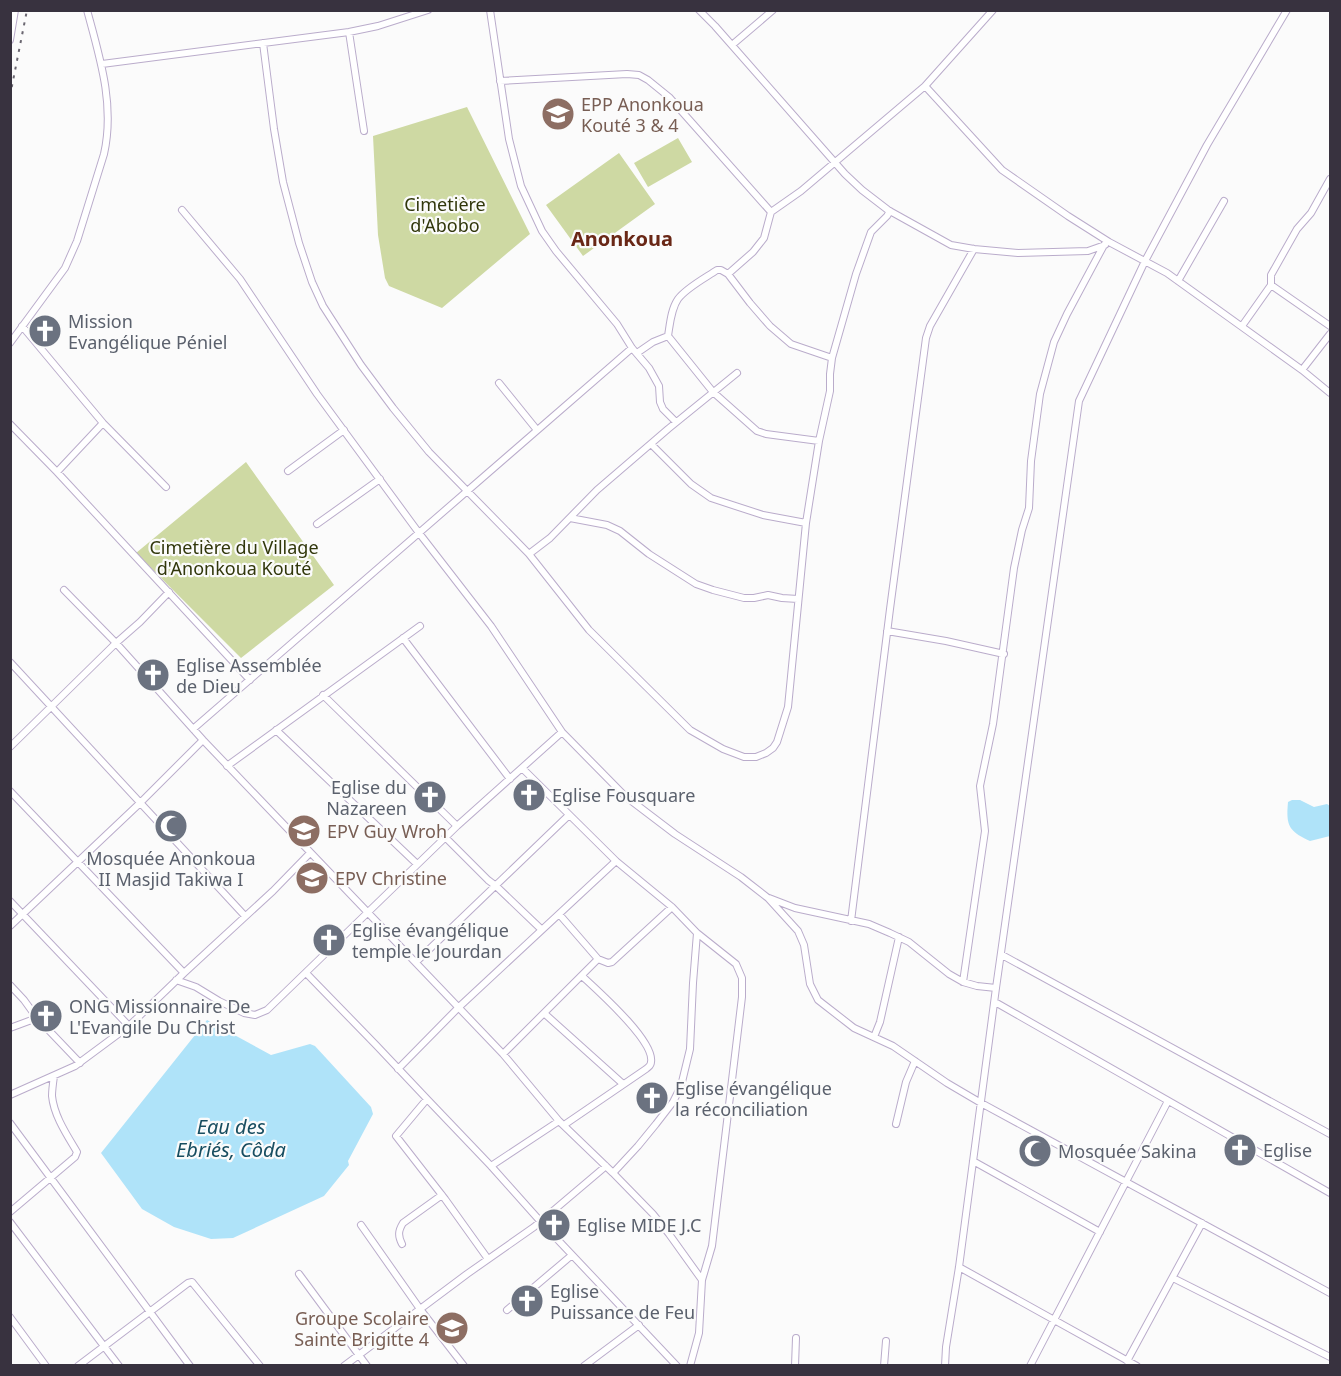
<svg xmlns="http://www.w3.org/2000/svg" width="1341" height="1376" viewBox="0 0 1341 1376" font-family="'Noto Sans',sans-serif">
	<style>
		.green { fill: #ced9a3 }
		.water { fill: #afe3f9 }
		.lines { fill: none; stroke-linecap: round; stroke-linejoin: round }
		.minor-casing { stroke: #baaccb; stroke-width: 8 }
		.minor { stroke: #fff; stroke-width: 6 }
		.rail { stroke: #6a6670; stroke-width: 2; stroke-dasharray: 3 6; stroke-linecap: butt }
		.labels { text-anchor: middle; dominant-baseline: central; stroke-width: 4.5; stroke-linejoin: round; paint-order: stroke }
		.education-label { font-size: 18px; fill: #785e54; stroke: #fbfbfb; text-anchor: start }
		.park-label { font-size: 18px; fill: #31370b; stroke: #fbfbfb }
		.worship-label { font-size: 18px; fill: #5b616d; stroke: #fbfbfb; text-anchor: start }
		.neighbourhood-label { font-size: 20px; font-weight: bold; fill: #692716; stroke: #fbfbfb }
		.water-label { font-size: 20px; font-style: italic; fill: #174d60; stroke: #fbfbfb }
	</style>
	<rect width="100%" height="100%" fill="#fbfbfb"/>
	<path class="green" d="M467 107 530 234 442 308 389 286 385 278 378 235 373 136Z
		M678 138 692 162 648 187 634 163Z
		M619 153 655 204 583 256 546 205Z
		M246 462 334 585 241 658 136 553Z"/>
	<path class="water" d="M1292 800H1300L1314 807 1327 804 1330 806V836L1310 841C1288 831 1286 825 1288 802Z
		M207 1020 271 1055 310 1044 315 1046 371 1107 373 1114 348 1161 349 1165 324 1196 233 1238 211 1239 174 1227 142 1209 101 1153Z"/>
	<g class="lines">
		<g class="minor-casing">
			<path id="minor" d="M490 10 509 139 521 186 542 231 556 251 617 324 632 348 649 368 659 386 660 402 663 409 676 422
				M699 10 715 26 845 174 862 190 888 210 951 245 974 249 1018 253 1088 251 1105 245
				M349 32 364 131
				M10 40 15 10
				M263 43 274 129 283 182 299 243 312 282 323 306 361 365 393 408 429 452 529 554 589 630 690 730 723 749 744 757H756L766 753 773 748 777 742 788 707 806 523 819 441 766 434 757 431 713 392 668 336C670 324 671 309 678 299 686 288 705 278 717 270H721L728 274 750 303 770 326 791 344 832 358
				M732 45 773 10
				M102 64 349 32 378 26 428 10
				M500 81 627 74 639 75 648 80 669 97 771 212
				M925 86 1002 170 1068 216 1109 242 1167 273 1302 370 1330 393
				M182 210 240 279 317 394 419 533 491 626 562 732 625 796 675 834 741 877 768 898 798 931 804 945 810 984 818 1000 854 1028 893 1046 947 1083 981 1103 1330 1293
				M728 274 753 252 764 238 771 212 801 191 925 86 993 10
				M1178 281 1224 201
				M1271 285 1330 326
				M22 326 103 423 166 487
				M1242 326 1271 285V275L1297 229 1311 213 1330 179
				M10 343 65 268 77 241 104 154C115 105 100 58 87 10
				M637 353 653 342 668 336
				M1302 370 1330 334
				M499 383 537 430
				M10 424 57 472 250 680
				M819 441 830 391V374L832 358 856 274 871 232 887 216 890 211
				M651 444 691 484 711 498 763 515 806 523
				M288 471 344 430
				M57 472 103 423
				M570 518 607 525 620 531 649 554 696 584 713 590 744 598H754L768 595 782 598 798 599
				M317 524 380 479
				M529 554 550 538 597 490 668 429 737 373
				M64 590 116 643 203 740 503 1054 559 1121 613 1173 653 1214 669 1234 702 1280 699 1333 690 1366
				M887 631 946 641 1004 654
				M403 638 510 779
				M10 662 245 916
				M323 695 457 826
				M193 729 632 348
				M276 730 417 864
				M10 747 116 643 140 622 169 592
				M227 766 420 626
				M522 768 616 861 672 907 697 933 693 983 690 1049 681 1086 673 1102 656 1124 638 1146 613 1173
				M10 791 184 973
				M445 837 488 880 496 886 542 930
				M769 898 795 908 869 924 890 933 909 942 949 974 963 982 977 986 996 988
				M10 901 129 1026
				M559 914 598 959
				M851 921 890 609 926 338 930 326 974 249
				M10 926 140 803 203 740
				M697 933 736 964 742 978V997L712 1246 702 1280
				M1002 955 1330 1134
				M416 962 569 815
				M306 973 376 1045 427 1099
				M176 980 196 987 219 1001 244 1013 255 1015 267 1010 457 826 562 732
				M963 982 985 831 980 786 993 724 1014 568 1022 530 1029 508 1031 461 1040 394 1054 342 1067 314 1104 245
				M10 985 24 1000 37 1018 80 1063
				M995 1002 1330 1193
				M545 1014 623 1084
				M10 1028 37 1018
				M874 1037 880 1022 899 937
				M503 1054 598 959 608 963 612 962 672 907
				M398 1069 459 1007 616 861
				M10 1095 75 1066 129 1026 184 973 273 891 310 853
				M10 1123 190 1366
				M896 1124 906 1082 915 1061
				M564 1125 646 1069C649 1066 651 1066 651 1062 655 1041 597 990 582 976
				M973 1161 1100 1232
				M491 1166 559 1121
				M10 1212 75 1157 77 1152C67 1135 54 1116 52 1096 52 1090 53 1083 54 1076
				M10 1222 119 1366
				M361 1225 420 1309 464 1366
				M402 1244C398 1236 398 1231 403 1223L442 1195
				M488 1259 445 1199 396 1136 427 1099 491 1166 541 1222 677 1366
				M959 1267 1137 1366
				M299 1274 367 1366
				M1173 1278 1330 1357
				M507 1310 572 1255
				M10 1317 46 1366
				M1127 1361 1202 1223
				M78 1366 188 1283 192 1282 260 1366
				M344 1366 467 1274 534 1227 606 1166
				M584 1366 639 1325
				M795 1366 796 1338
				M884 1366 886 1341
				M945 1366 946 1347 959 1267 996 988 1079 401 1145 261 1207 145 1287 10
				M1030 1366 1168 1101"/>
		</g>
		<use href="#minor" class="minor"/>
		<path class="rail" d="M10 96 27 10"/>
	</g>
	<defs>
		<g id="school-disc" transform="scale(1.725)"><circle r="9.5" fill="#8d6e63" stroke="#fbfbfb"/><path d="M0-5L7-2L0 1L-7-2ZM-4 1L0 2.5L4 1V4Q0 6-4 4Z" fill="#fff"/></g>
		<g id="church-disc" transform="scale(1.725)"><circle r="9.5" fill="#6b7280" stroke="#fbfbfb"/><path d="M-1.2-6h2.4v3.5h3.3v2.4h-3.3V6h-2.4V-.1h-3.3v-2.4h3.3Z" fill="#fff"/></g>
		<g id="mosque-disc" transform="scale(1.725)"><circle r="9.5" fill="#6b7280" stroke="#fbfbfb"/><path d="M3.5-4.9A6 6 0 1 0 3.5 4.9A5 5 0 1 1 3.5-4.9Z" fill="#fff"/></g>
	</defs>
	<g fill-rule="evenodd">
		<use href="#school-disc" x="558" y="114"/>
		<use href="#church-disc" x="45" y="331"/>
		<use href="#church-disc" x="153" y="675"/>
		<use href="#church-disc" x="529" y="795"/>
		<use href="#church-disc" x="430" y="797"/>
		<use href="#mosque-disc" x="171" y="826"/>
		<use href="#school-disc" x="304" y="831"/>
		<use href="#school-disc" x="312" y="878"/>
		<use href="#church-disc" x="329" y="940"/>
		<use href="#church-disc" x="46" y="1016"/>
		<use href="#church-disc" x="652" y="1098"/>
		<use href="#church-disc" x="1240" y="1150"/>
		<use href="#mosque-disc" x="1035" y="1151"/>
		<use href="#church-disc" x="554" y="1225"/>
		<use href="#church-disc" x="527" y="1301"/>
		<use href="#school-disc" x="452" y="1328"/>
	</g>
	<g class="labels">
		<g class="education-label">
			<text x="581" y="104">EPP Anonkoua<tspan x="581" dy="21">Kouté 3 &amp; 4</tspan></text>
			<text x="327" y="831">EPV Guy Wroh</text>
			<text x="335" y="878">EPV Christine</text>
			<text x="429" y="1318" text-anchor="end">Groupe Scolaire<tspan x="429" dy="21">Sainte Brigitte 4</tspan></text>
		</g>
		<g class="park-label">
			<text x="445" y="204">Cimetière<tspan x="445" dy="21">d'Abobo</tspan></text>
			<text x="234" y="547">Cimetière du Village<tspan x="234" dy="21">d'Anonkoua Kouté</tspan></text>
		</g>
		<g class="worship-label">
			<text x="68" y="321">Mission<tspan x="68" dy="21">Evangélique Péniel</tspan></text>
			<text x="176" y="665">Eglise Assemblée<tspan x="176" dy="21">de Dieu</tspan></text>
			<text x="407" y="787" text-anchor="end">Eglise du<tspan x="407" dy="21">Nazareen</tspan></text>
			<text x="552" y="795">Eglise Fousquare</text>
			<text x="171" y="858" text-anchor="middle">Mosquée Anonkoua<tspan x="171" dy="21">II Masjid Takiwa I</tspan></text>
			<text x="352" y="930">Eglise évangélique<tspan x="352" dy="21">temple le Jourdan</tspan></text>
			<text x="69" y="1006">ONG Missionnaire De<tspan x="69" dy="21">L'Evangile Du Christ</tspan></text>
			<text x="675" y="1088">Eglise évangélique<tspan x="675" dy="21">la réconciliation</tspan></text>
			<text x="1263" y="1150">Eglise</text>
			<text x="1058" y="1151">Mosquée Sakina</text>
			<text x="577" y="1225">Eglise MIDE J.C</text>
			<text x="550" y="1291">Eglise<tspan x="550" dy="21">Puissance de Feu</tspan></text>
		</g>
		<g class="neighbourhood-label">
			<text x="622" y="238">Anonkoua</text>
		</g>
		<g class="water-label">
			<text x="231" y="1126">Eau des<tspan x="231" dy="23">Ebriés, Côda</tspan></text>
		</g>
	</g>
	<rect width="1341" height="1376" fill="none" stroke="#38323f" stroke-width="24"/>
</svg>
